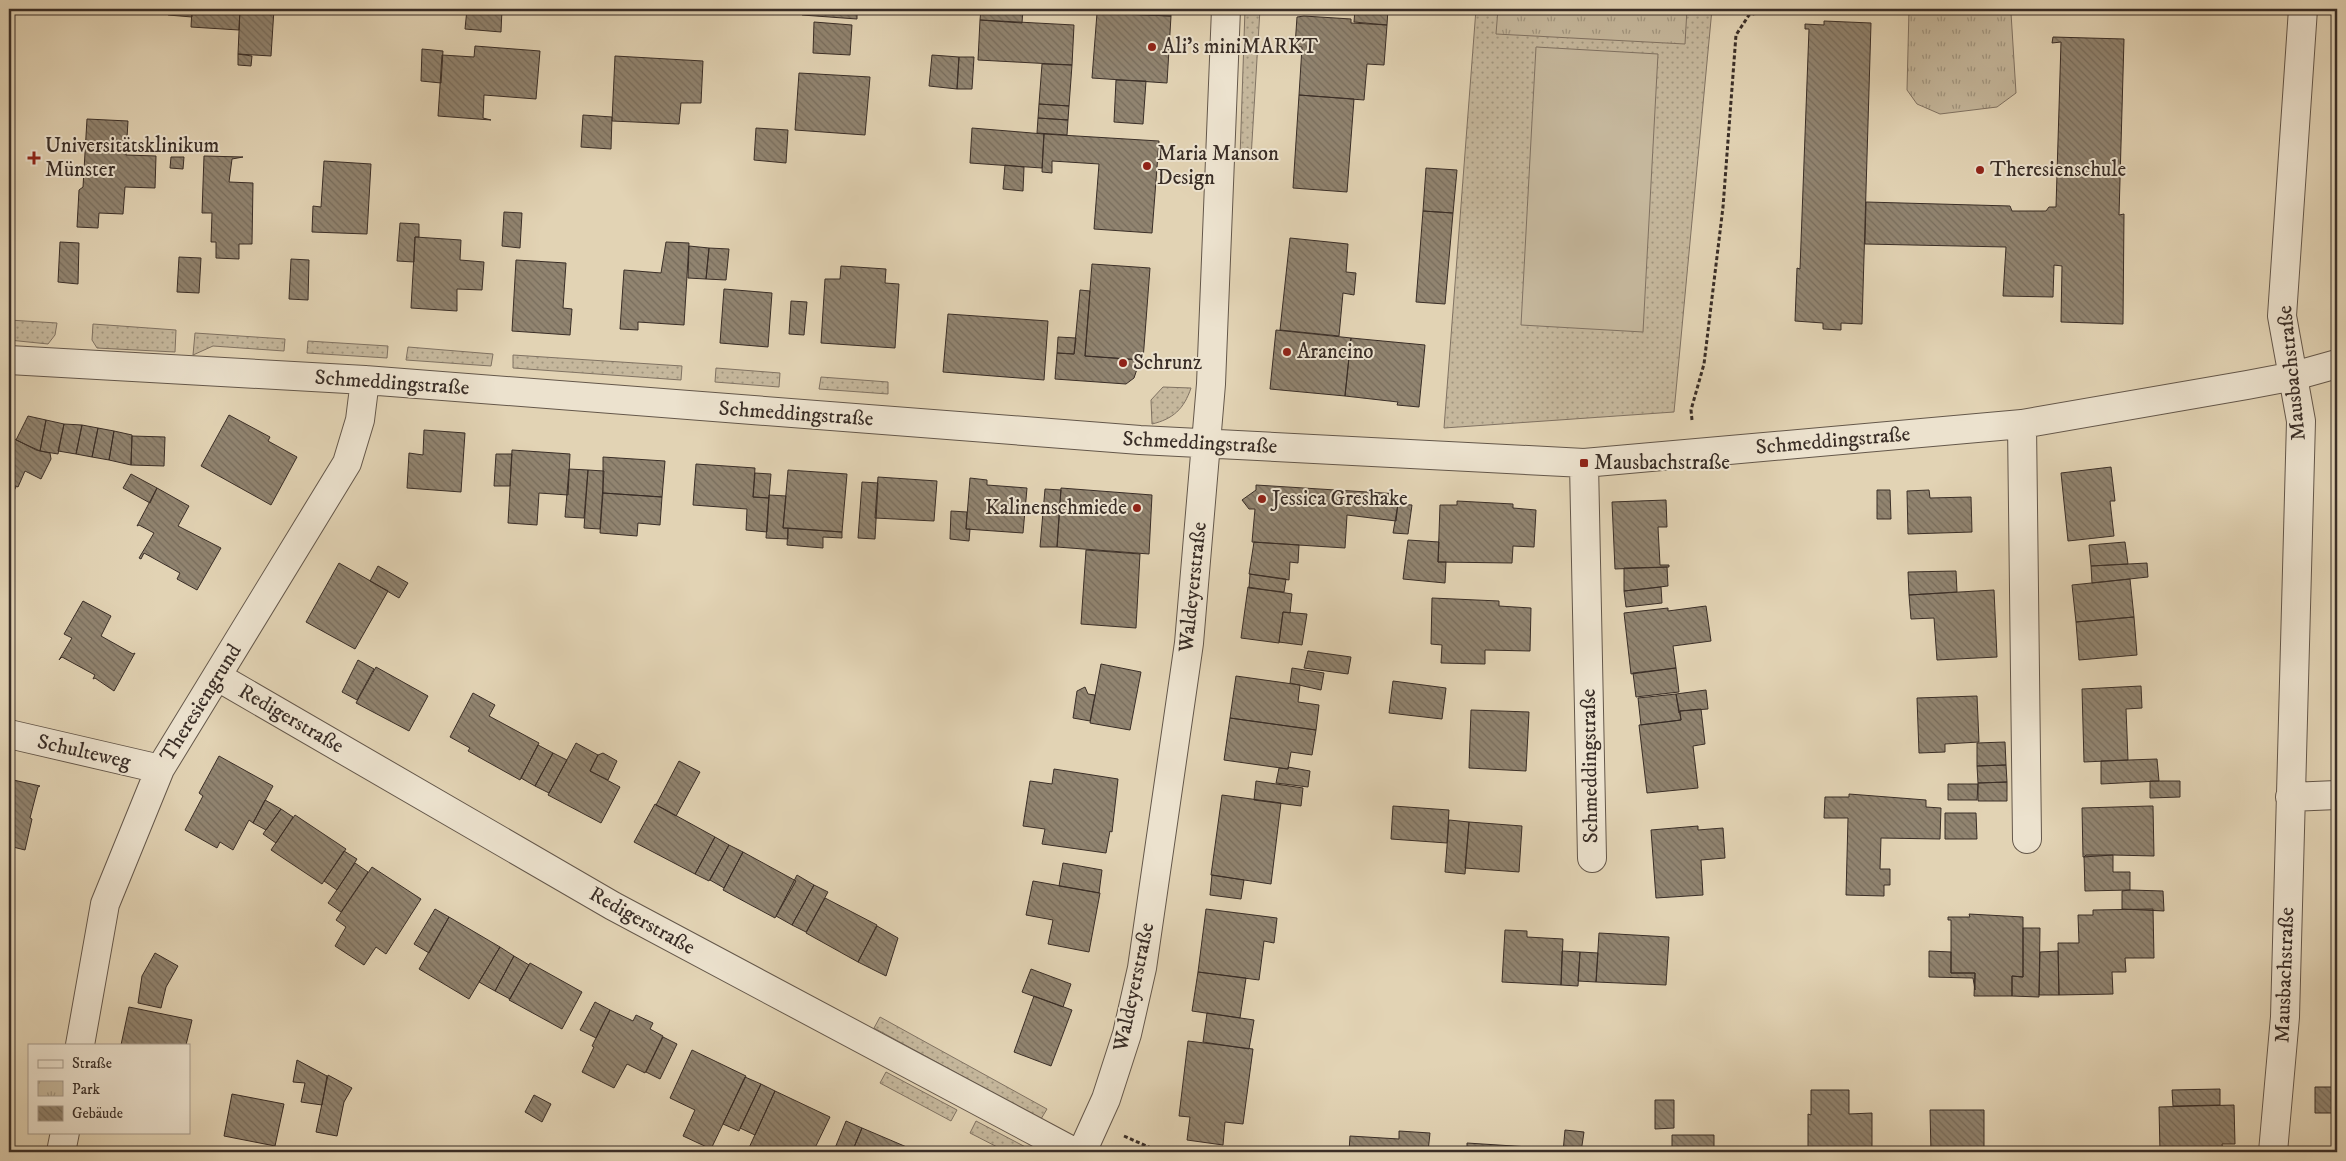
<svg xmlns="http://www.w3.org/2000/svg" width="2346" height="1161" viewBox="0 0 2346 1161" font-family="'IM FELL DW Pica',serif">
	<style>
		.grass { fill: url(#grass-dots); stroke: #807262 }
		.park { fill: url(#park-tufts); stroke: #807262 }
		.pitch { fill: #c5b79c; stroke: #807262 }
		.building { fill: url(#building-back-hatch); stroke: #3a2e27 }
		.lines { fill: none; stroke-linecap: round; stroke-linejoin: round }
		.minor-casing { stroke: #64574a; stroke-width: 30 }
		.path { stroke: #3a2e27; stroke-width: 3; stroke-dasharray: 4 2.5; stroke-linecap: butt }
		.minor { stroke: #ece2ce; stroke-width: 28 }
		.poi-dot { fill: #8f2418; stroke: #ece2ce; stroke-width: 2 }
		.labels { text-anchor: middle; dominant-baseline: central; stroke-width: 4; stroke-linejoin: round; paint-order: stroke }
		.poi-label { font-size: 21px; fill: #3a2e27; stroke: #ece2ce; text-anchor: start }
		.street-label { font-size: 21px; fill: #3a2e27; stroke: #ece2ce }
	</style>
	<defs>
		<pattern id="grass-dots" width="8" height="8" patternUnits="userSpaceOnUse" patternTransform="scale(1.25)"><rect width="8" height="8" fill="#c5b79c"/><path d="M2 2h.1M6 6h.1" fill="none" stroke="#a1957f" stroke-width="1.8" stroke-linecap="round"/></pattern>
		<pattern id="park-tufts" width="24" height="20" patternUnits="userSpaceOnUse" patternTransform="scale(1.25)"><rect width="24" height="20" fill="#c5b79c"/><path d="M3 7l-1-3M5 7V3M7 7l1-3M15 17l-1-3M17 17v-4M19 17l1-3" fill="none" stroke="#a1957f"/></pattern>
		<pattern id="building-back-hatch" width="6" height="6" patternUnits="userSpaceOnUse" patternTransform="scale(1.25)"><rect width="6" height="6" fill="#918470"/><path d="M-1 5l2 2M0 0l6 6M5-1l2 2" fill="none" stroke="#776c5c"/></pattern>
	</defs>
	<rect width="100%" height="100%" fill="#e2d3b4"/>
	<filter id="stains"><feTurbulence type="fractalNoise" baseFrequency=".004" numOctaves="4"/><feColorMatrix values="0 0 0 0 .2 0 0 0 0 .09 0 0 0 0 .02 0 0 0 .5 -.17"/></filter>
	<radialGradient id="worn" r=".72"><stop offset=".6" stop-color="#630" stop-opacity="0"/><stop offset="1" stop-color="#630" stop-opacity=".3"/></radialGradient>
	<path class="grass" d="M1245 9H1260L1251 158H1240Z
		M1476 9H1712L1674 412 1444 428Z
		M9 320 57 323 55 335 48 344 9 340Z
		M93 324 176 330 175 352 97 348 92 340Z
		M195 333 285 339 284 351 213 346 193 355Z
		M308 341 388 346 387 358 307 353Z
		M408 347 493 354 491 366 406 360Z
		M513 355 682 366 681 380 513 368Z
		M716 368 780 373 779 387 715 382Z
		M821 377 888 382V394L819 389Z
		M1163 387 1191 388C1184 409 1173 419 1152 424L1151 400Z
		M880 1017 1047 1109 1041 1119 874 1028Z
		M886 1072 957 1110 951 1121 880 1083Z
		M976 1121 1035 1152H1007L970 1133Z"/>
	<path class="park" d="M1498 9H1687L1685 44 1496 34Z
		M1909 9 2011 13 2016 93 1997 107 1940 114 1917 104 1907 90Z"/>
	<path class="pitch" d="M1536 47 1658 54 1643 332 1521 325Z"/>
	<path class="building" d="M168 9H192V17L168 15Z
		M192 9H240L239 30 191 27Z
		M240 9H274L271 56 238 54Z
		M323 9H354V11Z
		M467 9H502L501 32 465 29Z
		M803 9H857V19L802 15Z
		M981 9H1023L1022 23 980 20Z
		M1073 9H1097V13L1073 11Z
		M1097 9H1171V16L1097 13Z
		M1355 9H1388L1387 25 1354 22Z
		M1097 13 1171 16 1167 83 1092 78Z
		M1304 16 1351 19V23L1387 25 1384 65 1367 64 1364 100 1299 95 1302 47 1295 46 1297 17Z
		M980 20 1074 25 1072 65 978 60Z
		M1824 21 1871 23 1862 324 1841 323V330L1823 329V323L1795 321 1797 268 1800 269 1809 29H1805V24L1824 25Z
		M814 22 852 25 850 55 813 53Z
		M2053 37 2124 39 2119 215 2124 214 2123 324 2061 322 2062 266 2054 265 2053 297 2003 296 2006 247 1865 244 1866 202 2010 206 2012 211H2046L2049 207H2056L2061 42 2052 43Z
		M475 46 540 51 536 99 484 95 483 118 491 120 438 116 442 55 474 57Z
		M422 49 443 51 441 83 421 81Z
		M238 54 252 56 251 66 238 65Z
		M932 55 959 57 957 89 929 86Z
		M615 56 703 61 701 103H681L679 124 612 121Z
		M959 57H974L972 89H957Z
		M1042 64 1072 65 1069 106 1039 104Z
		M799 73 870 77 865 135 795 130Z
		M1116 80 1146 81 1143 124 1114 122Z
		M1299 95 1354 99 1347 192 1293 188Z
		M1039 104 1069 106 1068 120 1038 118Z
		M583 115 612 117 611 149 581 147Z
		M1038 118 1068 120 1067 135 1037 133Z
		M87 119 128 121 126 155 156 156 155 188 125 187 123 214 99 213 98 228 77 227 79 190 83 187Z
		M756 128 788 130 786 163 754 160Z
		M972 128 1044 134 1042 168 970 163Z
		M1044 134 1159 141 1152 233 1094 229 1099 164 1052 161V173L1042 172Z
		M204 156 243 157 232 159 229 182 253 183 252 244H239V259L216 258V242H211L212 213H202Z
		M171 157H184L183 169 170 168Z
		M324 161 371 164 367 234 312 232 313 206 321 207Z
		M1005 165 1024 167 1023 191 1003 189Z
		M1426 168 1457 170 1453 213 1423 211Z
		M1423 211 1453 213 1445 304 1416 302Z
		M504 212 522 213 520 248 502 246Z
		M400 223 419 224V237H415L414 262 397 261Z
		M415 237 461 240 460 260 484 262 482 290 457 289V311L411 308Z
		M1290 238 1348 244 1346 272 1356 273 1354 295 1343 293 1339 336 1280 330Z
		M60 242 79 243 78 284 58 282Z
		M666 242 689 243 684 325 638 322V330L620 329 624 270 661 273Z
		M689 246 709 248 706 279 688 278Z
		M709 248 729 249 726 280 706 279Z
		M179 257 201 258 199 293 177 292Z
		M291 259 309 260 308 300 289 299Z
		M516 260 566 263 563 308 572 309 570 335 512 331Z
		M1092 264 1150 268 1143 360 1085 356Z
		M841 266 886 269 885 283 899 284 895 348 821 343 825 279H840Z
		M724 289 772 293 768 347 720 343Z
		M1080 290 1090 291 1085 356 1140 360 1134 378 1126 384 1055 379 1057 353 1074 354Z
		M791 301 807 302 804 335 789 334Z
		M948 314 1048 321 1044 380 943 372Z
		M1276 330 1351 338 1345 396 1270 389Z
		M1058 337 1076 338 1074 354 1057 353Z
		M1351 338 1425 345 1419 407 1397 405 1398 402 1345 396Z
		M229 415 270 437 268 441 297 457 271 505 201 466Z
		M28 416 46 420 40 451 16 440Z
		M46 420 64 424 58 454 40 451Z
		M64 424 82 425 76 454 58 451Z
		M82 425 98 428 92 457 76 454Z
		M98 428 114 431 109 460 92 457Z
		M424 430 465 433 461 492 407 488 409 453 423 455Z
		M114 431 132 435 131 465 109 460Z
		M9 436 36 450 50 453 51 459 41 479 25 471 18 487 9 483Z
		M132 436 165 437 164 466 131 465Z
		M512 450 570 454 568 495 539 493 537 525 508 523Z
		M496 454H512L510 486H494Z
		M603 457 665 461 662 497 603 493Z
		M696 464 755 468 753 497 769 498 767 532 746 530 747 509 693 505Z
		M2111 467 2115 501H2110L2114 536 2068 541 2061 473Z
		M569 469 588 470 584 518 565 517Z
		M588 470 604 471 600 529 584 528Z
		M788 470 847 474 842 532 783 528Z
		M755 473 771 474 769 498 753 497Z
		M131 474 157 488 150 503 123 488Z
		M878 477 937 481 934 521 875 518Z
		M970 478 987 480V485L1027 488 1023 533 966 529Z
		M862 482 878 483 875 539 858 538Z
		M9 483 16 487 9 500Z
		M1256 485 1399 494 1396 521 1347 515 1345 548 1252 542 1255 509H1249L1242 500 1256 490Z
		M157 488 189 506 178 526 221 548 197 590 177 579 180 573 144 553 141 559 139 558 154 533 139 525 137 526Z
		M1061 488 1152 495 1149 554 1057 547Z
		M1045 489 1061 490 1057 547H1040Z
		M1877 490H1890L1891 519H1877Z
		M1929 490 1930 498 1971 497 1972 532 1908 534 1907 491Z
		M603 493 662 497 660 525 638 523 637 536 600 533Z
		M769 495 786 496 783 528H788V539L766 538Z
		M1666 500 1667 527H1658L1660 565H1669V567L1615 569 1612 502Z
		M1457 501 1513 504V508L1536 510 1534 547 1513 546 1512 563 1438 562 1440 505H1457Z
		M1398 504 1412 505 1408 534 1393 533Z
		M951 511 967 512 966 529H970L969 541 950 539Z
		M788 528 842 532V538L823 537V548L787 545Z
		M1408 540 1439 542 1438 562H1446L1445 583 1403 579Z
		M1254 542 1299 545 1298 563 1290 562 1289 580 1249 574Z
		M2125 542 2128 564 2091 566 2089 545Z
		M1086 550 1140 554 1136 628 1081 624Z
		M339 563 388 591 355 649 306 622Z
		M2147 563 2148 577 2092 583 2091 566Z
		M378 566 408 583 399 598 370 581Z
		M1667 567 1668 586 1624 591V568Z
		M1956 571 1957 592 1909 595 1908 572Z
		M1250 574 1286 579 1284 592 1249 588Z
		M2130 579 2134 617 2076 622 2072 585Z
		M1248 587 1292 594 1290 613 1283 612 1279 643 1241 638Z
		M1661 587 1662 603 1626 607 1624 591Z
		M1994 590 1997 657 1937 660 1934 618 1911 619 1909 595Z
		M1432 598 1499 601V606L1531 608 1530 651 1485 650V664L1441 663 1442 645 1431 644Z
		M83 601 111 616 101 636 133 654 135 653 114 691 95 678 93 679 95 675 62 657 59 660 72 638 64 634Z
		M1706 606 1711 641 1673 646 1676 668 1631 674 1624 613 1668 608V611Z
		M1283 612 1307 614 1302 645 1279 642Z
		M2134 617 2137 655 2079 660 2076 622Z
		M1308 651 1351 657 1348 674 1304 668Z
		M358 660 374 669 357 700 342 692Z
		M1101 664 1141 672 1130 730 1090 723Z
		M376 667 428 696 409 731 356 703Z
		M1292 668 1324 673 1321 690 1290 683Z
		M1676 668 1679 692 1636 697 1633 673Z
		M1236 676 1300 685 1298 702 1319 705 1316 730 1230 718Z
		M1393 681 1446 688 1442 719 1389 713Z
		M2141 686 2142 708 2126 709 2128 760 2084 762 2082 689Z
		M1085 687 1088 694 1095 695 1090 721 1073 718 1077 691Z
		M1706 690 1708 709 1680 711 1679 713 1676 694Z
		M473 693 495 705 489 716 539 743 520 780 468 751 470 748 450 737Z
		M1676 694 1681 720 1641 725 1638 698Z
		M1977 696 1979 742 1945 744V752L1919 753 1917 698Z
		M1701 709 1705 744 1693 746 1698 788 1647 793 1639 725 1681 720 1680 711Z
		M1471 710 1529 712 1526 771 1469 768Z
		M1230 718 1316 730 1312 755 1291 752 1288 769 1224 760Z
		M2005 742 2006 765 1977 766V743Z
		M576 743 598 755 590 771 620 787 601 823 548 795Z
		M538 745 553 753 535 786 521 778Z
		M553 753 567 760 549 793 535 786Z
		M603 753 617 761 608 780 590 771 598 755Z
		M219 756 273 786 253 823 249 820 233 850 220 842 217 848 185 830 203 796 199 793Z
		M2157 759 2159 781 2101 784V761Z
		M679 761 700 772 676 816 656 805Z
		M2006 765 2007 782 1978 783 1977 766Z
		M1288 767 1310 771 1308 787 1276 783 1279 768 1288 769Z
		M1054 769 1118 779 1112 832 1110 831 1106 853 1042 844 1045 829 1023 826 1030 781 1052 784Z
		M9 779 40 786 38 787 30 818 32 819 25 850 9 846Z
		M1256 781 1303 788 1301 806 1254 800Z
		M2150 781H2180V797L2150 798Z
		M2007 782V801H1978V783Z
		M1948 784H1978L1977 800H1948Z
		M1849 794 1926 800V807L1941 808 1940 839 1881 838 1880 869H1890V885H1884V896L1846 895 1848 818H1824L1825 797H1849Z
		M1222 795 1281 803 1271 884 1211 875Z
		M265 800 281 809 266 830 253 823Z
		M655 804 715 837 695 874 634 842Z
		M1393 806 1449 810 1447 843 1391 839Z
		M2150 806H2153L2154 856 2113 855 2083 857 2082 808Z
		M281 809 293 817 276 843 263 834Z
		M1945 813H1976L1977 839H1945Z
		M295 815 346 849 322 884 271 850Z
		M1449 820 1469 822 1465 874 1445 872Z
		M1469 822 1522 826 1519 872 1465 868Z
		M1698 826V830L1723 828 1725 858 1701 860 1703 895 1656 898 1651 830Z
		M715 837 729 845 709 881 695 874Z
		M729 845 743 852 724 888 710 880Z
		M344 851 357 859 337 890 324 881Z
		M743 852 796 881 775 918 723 890Z
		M2086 855H2113V872H2130V890L2085 891 2084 857Z
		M355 863 368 872 341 912 328 903Z
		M1063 863 1102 870 1099 893 1059 886Z
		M372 867 421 899 386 954 376 947 364 965 335 946 346 927 336 920Z
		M797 875 814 885 792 925 776 916Z
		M1212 875 1244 880 1241 899 1210 895Z
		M1033 881 1100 893 1089 952 1048 944 1053 920 1026 915Z
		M814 885 828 892 806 932 792 925Z
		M2130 890 2163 891 2164 911 2122 909V891Z
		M825 898 877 925 858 962 806 933Z
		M435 909 449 917 429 953 414 944Z
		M1206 909 1277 918 1274 943 1264 941 1259 980 1198 972Z
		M2153 909 2154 958H2125L2126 972H2112L2113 994 2059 995 2058 943H2079L2078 915H2093V910Z
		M1969 914 2023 917V977L2012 976V996H1974L1975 973H1951V920H1948V917H1970Z
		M449 917 500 947 469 999 419 969Z
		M877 926 898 938 886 976 858 962Z
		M2023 928H2040L2039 997 2012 996V976L2023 977Z
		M1505 930 1527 931V937L1563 939 1561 985 1502 982Z
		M1599 933 1669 937 1666 985 1596 982Z
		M500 947 514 956 495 991 479 982Z
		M1562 951 1580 952 1578 986 1561 985Z
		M1929 951 1951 952V973H1975V990L1973 978 1929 977Z
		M2058 951 2059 995H2039L2040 952Z
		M1580 952 1598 953 1596 982 1578 981Z
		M155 953 178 966 166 987 161 1008 138 1003 142 976Z
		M514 956 529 965 510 999 495 991Z
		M530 963 582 992 562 1029 509 1000Z
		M1031 969 1071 984 1063 1007 1022 992Z
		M1198 972 1246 978 1240 1018 1192 1011Z
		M1034 996 1072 1010 1051 1066 1014 1052Z
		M595 1002 610 1010 596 1038 580 1030Z
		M129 1007 192 1020 186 1045H121Z
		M610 1010 633 1021 636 1015 653 1023 650 1029 663 1036 645 1073 627 1064 614 1088 582 1072 594 1047 592 1046Z
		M1207 1013 1254 1020 1249 1049 1203 1042Z
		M663 1037 677 1044 660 1079 646 1072Z
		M1188 1041 1253 1049 1243 1124 1225 1122 1223 1145 1187 1140 1190 1117 1179 1116Z
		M692 1050 746 1076 711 1149 683 1136 695 1110 670 1098Z
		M297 1060 327 1076 322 1105 301 1102 305 1083 293 1082Z
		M328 1075 352 1088 344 1102 337 1136 316 1132Z
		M745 1077 761 1084 739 1131 723 1124Z
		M761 1084 775 1091 755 1135 740 1128Z
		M2315 1087H2337V1113H2315Z
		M2220 1089V1105L2173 1106 2172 1090Z
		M1811 1090H1849V1114L1872 1113V1152H1808V1114L1811 1115Z
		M775 1091 830 1117 813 1152H753L748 1150Z
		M232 1094 284 1104 275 1146 224 1136Z
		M534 1095 551 1104 542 1122 525 1112Z
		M1655 1100H1674V1128L1655 1129Z
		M2234 1105 2235 1144H2222L2223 1152H2160L2159 1107Z
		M1930 1110H1984V1152H1931Z
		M846 1121 862 1128 852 1152H844L835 1148Z
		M862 1128 916 1151 915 1152H852Z
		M1565 1130 1584 1132 1581 1152H1563Z
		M1399 1131 1430 1133 1428 1152H1349L1350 1136 1399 1139Z
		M1672 1135H1714V1152H1672Z
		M1467 1143 1529 1147V1152H1467Z
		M365 1148 390 1152H364Z
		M1581 1148H1582L1625 1152H1581Z
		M2109 1148V1152H2057L2056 1149Z"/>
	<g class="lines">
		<g class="minor-casing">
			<path id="minor" d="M9 360 365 380 1140 440 1584 463 2022 424 2247 385 2294 376 2337 364
				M2022 424 2027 839
				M1584 463 1592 858
				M218 677 613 906 1074 1152
				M9 734 160 769
				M2290 797 2337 795
				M80 1045 105 904 160 769 347 463 360 420 365 380
				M61 1152 65 1132
				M1082 1152 1106 1099 1127 1034 1142 968 1189 643 1211 384 1226 9
				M2273 1152 2285 1017 2301 421 2282 316 2303 9"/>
		</g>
		<path class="path" d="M1692 420 1691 410 1704 364 1723 207 1736 35 1749 15 1772 9
			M1124 1136 1160 1152"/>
		<use href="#minor" class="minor"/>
	</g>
	<g class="poi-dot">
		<circle cx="1152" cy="47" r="5"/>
		<path d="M31.5 150.5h5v5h5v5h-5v5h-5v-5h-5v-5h5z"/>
		<circle cx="1147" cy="166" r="5"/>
		<circle cx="1980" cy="170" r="5"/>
		<circle cx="1287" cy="352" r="5"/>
		<circle cx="1123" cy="363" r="5"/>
		<rect x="1579" y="458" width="10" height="10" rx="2.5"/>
		<circle cx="1262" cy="499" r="5"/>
		<circle cx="1137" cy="508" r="5"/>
	</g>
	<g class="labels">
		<g class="poi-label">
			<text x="1162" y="47">Ali's miniMARKT</text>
			<text x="45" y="146">Universitätsklinikum<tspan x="45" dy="24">Münster</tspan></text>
			<text x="1157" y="154">Maria Manson<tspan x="1157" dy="24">Design</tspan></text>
			<text x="1990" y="170">Theresienschule</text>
			<text x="1297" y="352">Arancino</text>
			<text x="1133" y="363">Schrunz</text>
			<text x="1594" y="463">Mausbachstraße</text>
			<text x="1272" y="499">Jessica Greshake</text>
			<text x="1127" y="508" text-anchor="end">Kalinenschmiede</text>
		</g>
		<g class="street-label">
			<text transform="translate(2292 373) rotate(-96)">Mausbachstraße</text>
			<text transform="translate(392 383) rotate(4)">Schmeddingstraße</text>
			<text transform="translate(796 414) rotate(4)">Schmeddingstraße</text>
			<text transform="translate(1833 441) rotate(-5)">Schmeddingstraße</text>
			<text transform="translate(1200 443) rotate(3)">Schmeddingstraße</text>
			<text transform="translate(1193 587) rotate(-84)">Waldeyerstraße</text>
			<text transform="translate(201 703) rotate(-58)">Theresiengrund</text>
			<text transform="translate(291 719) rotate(30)">Redigerstraße</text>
			<text transform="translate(84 752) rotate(13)">Schulteweg</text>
			<text transform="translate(1590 766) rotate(-91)">Schmeddingstraße</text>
			<text transform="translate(642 921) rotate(29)">Redigerstraße</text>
			<text transform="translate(2285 975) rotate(-88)">Mausbachstraße</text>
			<text transform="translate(1134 987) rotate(-78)">Waldeyerstraße</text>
		</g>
	</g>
	<rect width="2346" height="1161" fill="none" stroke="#e2d3b4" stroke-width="30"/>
	<rect x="10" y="10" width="2326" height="1141" fill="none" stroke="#3a2e27" stroke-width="2.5"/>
	<rect x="15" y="15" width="2316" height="1131" fill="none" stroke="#3a2e27"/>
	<rect x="28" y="1044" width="162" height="90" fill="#ece2ce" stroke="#a59a8b"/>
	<rect x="38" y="1060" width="25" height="8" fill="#ece2ce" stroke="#a59a8b"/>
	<text x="72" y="1068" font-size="15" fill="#3a2e27">Straße</text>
	<rect x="38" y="1081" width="25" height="15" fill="url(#park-tufts)" stroke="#a59a8b"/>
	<text x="72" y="1094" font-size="15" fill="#3a2e27">Park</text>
	<rect x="38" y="1106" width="25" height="15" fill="url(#building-back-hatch)" stroke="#a59a8b"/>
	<text x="72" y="1118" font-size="15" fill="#3a2e27">Gebäude</text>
	<rect width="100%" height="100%" filter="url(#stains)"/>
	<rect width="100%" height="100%" fill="url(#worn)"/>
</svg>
